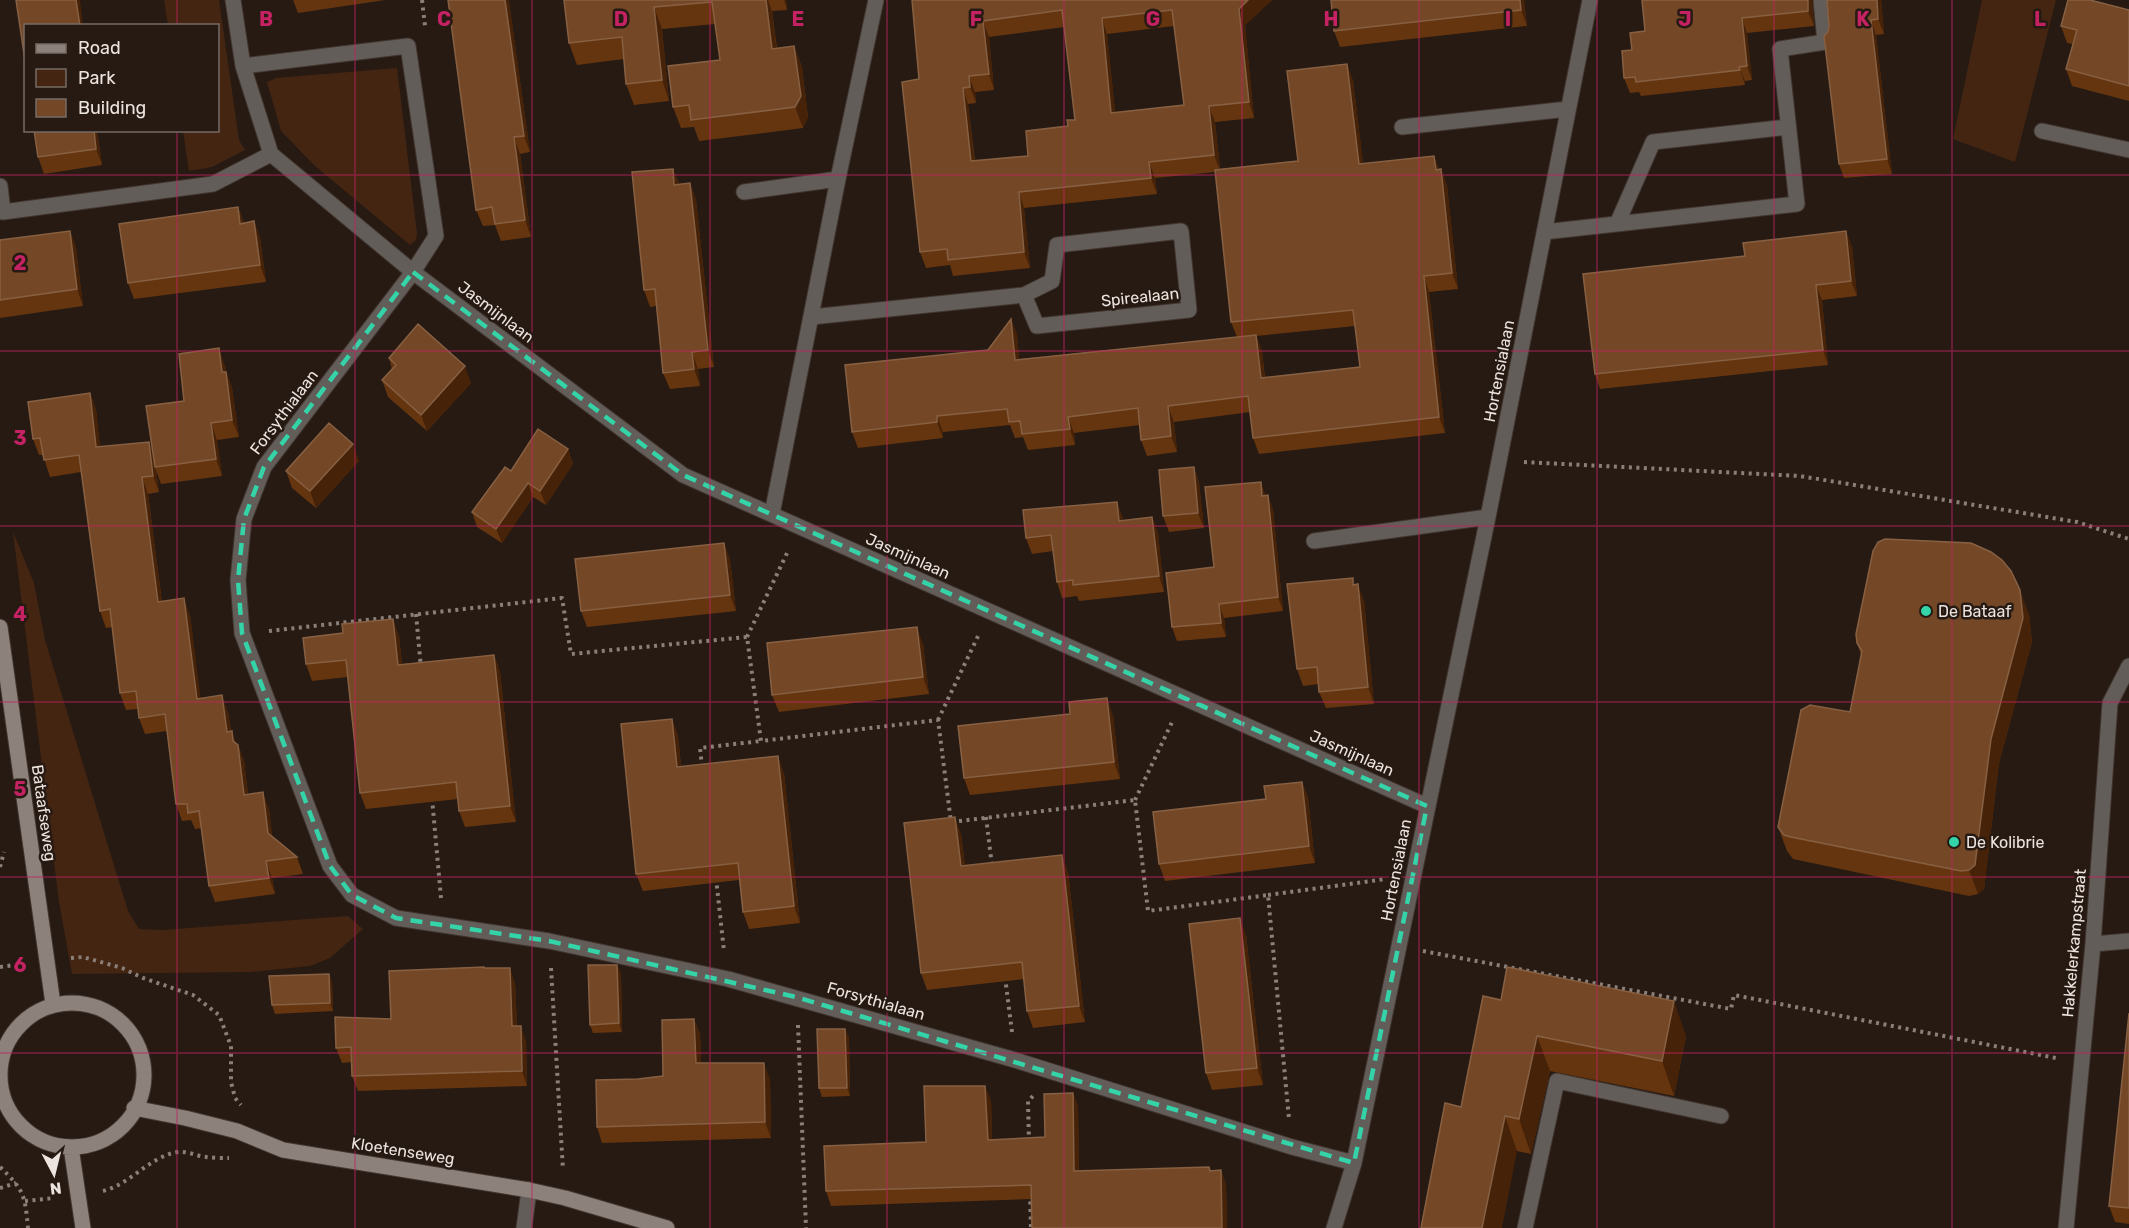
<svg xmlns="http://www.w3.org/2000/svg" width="2129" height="1228" viewBox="0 0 2129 1228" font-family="Rubik,sans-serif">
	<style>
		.green { fill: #442512 }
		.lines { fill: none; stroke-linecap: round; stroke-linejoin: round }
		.lane-casing { stroke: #423630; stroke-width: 17 }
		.street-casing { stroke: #423630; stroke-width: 17 }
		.secondary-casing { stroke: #423630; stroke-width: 17 }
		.path { stroke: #8a7f79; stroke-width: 4; stroke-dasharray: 3 4.5; stroke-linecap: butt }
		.lane { stroke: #635d59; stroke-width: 15 }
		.street { stroke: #635d59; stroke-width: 15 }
		.secondary { stroke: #8c817b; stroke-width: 15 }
		.wall { fill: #653510; fill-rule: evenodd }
		.shaded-wall { fill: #462208 }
		.building { fill: #744826; stroke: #876043; stroke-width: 1.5; fill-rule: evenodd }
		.marked { fill: none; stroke: #34d4a8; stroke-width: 4.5; stroke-dasharray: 12 8; stroke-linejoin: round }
		.grid { fill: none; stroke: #c42262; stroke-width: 1.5; stroke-opacity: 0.55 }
		.poi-dot { fill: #34d4a8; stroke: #261a13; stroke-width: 2 }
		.labels { text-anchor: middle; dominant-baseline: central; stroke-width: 5; stroke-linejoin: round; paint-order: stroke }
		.street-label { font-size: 16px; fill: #ede4df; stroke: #261a13 }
		.poi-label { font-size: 16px; fill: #ede4df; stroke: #261a13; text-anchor: start }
		.grid-label { font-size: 20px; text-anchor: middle; font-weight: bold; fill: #c42262; stroke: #261a13; stroke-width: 5; stroke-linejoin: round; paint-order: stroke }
	</style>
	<rect width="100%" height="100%" fill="#261a13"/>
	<path class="green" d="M164 0H219L239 140 245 150 212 167 189 171 183 131 218 130V26L168 25Z
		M1982 0H2056L2015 162 1953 139Z
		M397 68 417 233 416 240 410 245 315 166 281 131 267 82 276 78Z
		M13 532 34 583 45 640 128 911 139 929 162 930 348 916 363 929 330 958 310 966 251 972 72 974 59 902Z"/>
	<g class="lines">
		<g class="lane-casing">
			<path id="lane" d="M1525 1228 1557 1081 1721 1116"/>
		</g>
		<g class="street-casing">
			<path id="street" d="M233 0 243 66 271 154 413 272 683 475 1427 806
				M243 66 408 46 436 236 413 272 264 467 244 519 238 580 242 633 330 866 352 895 396 918 549 941 728 979 1015 1060 1292 1147 1354 1163
				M1402 127 1568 109
				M2042 131 2129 150
				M0 186 3 212 213 184 271 154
				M744 192 838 179
				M1617 224 1653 142 1788 127
				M1544 232 1797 204 1780 49 1825 42 1821 0
				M811 317 1024 295 1052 281 1057 245 1181 231 1189 310 1037 326 1024 295
				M772 514 838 179 876 0
				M1314 541 1488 517
				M2093 944 2129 941
				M524 1228 529 1190
				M1334 1228 1354 1163 1399 946 1488 517 1590 0
				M2066 1228 2093 944 2110 703 2129 666"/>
		</g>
		<g class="secondary-casing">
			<path id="secondary" d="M0 627 53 1004
				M0 1075a72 72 0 1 1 144 0a72 72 0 1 1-144 0Z
				M134 1108 185 1118 237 1131 283 1150 529 1190 565 1198 667 1228
				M71 1147 83 1228"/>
		</g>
		<path class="path" d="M422 0 425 26
			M1524 462 1800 476 2077 522 2129 539
			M416 614 421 668
			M269 631 562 598 571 654 747 637 761 741 938 720 951 822 1135 800 1148 911 1268 895 1289 1119
			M747 637 788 551
			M938 720 979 634
			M702 767 700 748 761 741
			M432 798 441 898
			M1135 800 1173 720
			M986 817 992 866
			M0 867 4 852
			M716 878 724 951
			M1268 895 1386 879
			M1423 951 1731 1009 1734 995 2056 1058
			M71 958 83 957 122 968 143 978 193 995 219 1015 231 1046V1082L235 1098 241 1105
			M0 967 22 964
			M551 968 563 1170
			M1005 977 1012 1032
			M798 1025 806 1228
			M1029 1142 1028 1101 1036 1093
			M0 1167C24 1190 25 1195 28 1228
			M0 1188 16 1183
			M103 1191C131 1184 150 1156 178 1152 188 1151 196 1156 206 1157 213 1158 222 1158 229 1158
			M1030 1194 1031 1228
			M25 1201 54 1198"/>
		<use href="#lane" class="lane"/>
		<use href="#street" class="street"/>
		<use href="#secondary" class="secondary"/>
	</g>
	<path class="wall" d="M293 0H385L298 13Z
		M564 0H786L787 10 772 11 777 48 794 46 802 67 808 117 803 128 699 141 694 127 681 128 673 107 720 60 715 24 662 29 669 101 634 105 626 84 624 59 577 65 569 43Z
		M915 0H1272L1245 25 1254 118 1215 122 1220 169 1298 161 1353 80 1363 164 1434 156 1439 170 1441 169 1447 186 1458 289 1429 292 1445 433 1259 454 1253 438 1250 412 1174 422 1177 452 1147 456 1141 440 1140 425 1074 433 1075 445 1028 450 1023 437 1015 438 1010 425 943 432V438L858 448 852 432 988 350 1011 319 1017 335 1019 359 1237 337 1231 322 1215 172 1155 178 1157 194 1024 208 1030 268 953 276 950 265 926 268 920 252 919 79ZM1174 26 1184 105 1115 112 1107 34ZM1064 27 1075 120 1028 156 975 161 968 104 976 103 975 92 994 90 989 37ZM1355 326 1360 367 1265 378 1262 351 1256 336Z
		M1331 0H1524L1527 26 1340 47 1334 31Z
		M1642 0H1812L1814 26 1747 33 1752 80 1745 81V85L1641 96 1639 92 1630 93 1624 78 1632 50 1645 31Z
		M1827 0H1881L1884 34 1876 35 1892 174 1844 178 1839 164 1828 32 1829 26Z
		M509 2 530 152 520 154 531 237 501 241 495 225 483 226 476 210Z
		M2129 10V101L2072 86 2066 69 2073 44 2067 43 2061 26Z
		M34 130H97L102 165 44 174 38 157Z
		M673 169 679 184 690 183 696 200 714 367 698 369 700 386 670 389 663 373 656 306 650 307 644 290Z
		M238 207 244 223 254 221 260 238 266 282 134 299 128 283Z
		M70 231 76 248 83 306 0 318V240Z
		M1852 246 1857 296 1822 300 1828 365 1600 389 1595 374Z
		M389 358 471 383 427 431 388 397 382 380 392 369Z
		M225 365 226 372 232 388 239 437 217 440 222 476 161 484 156 470 159 492 148 494 162 602 190 615 200 698 228 712 231 731 236 744 238 745 244 761 248 794 269 809 272 836 297 857 303 874 272 878 275 894 215 902 209 886 202 828 195 829 191 820 182 821 176 804 167 731 145 734 139 718 138 709 126 710 120 693 112 627 106 628 100 611 81 472 50 477 43 455H39L33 439 90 393 96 410 100 447 149 442 153 454Z
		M568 449 573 464 546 505 533 497 502 543 477 527 472 512 511 471Z
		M359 461 316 508 292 488 286 471Z
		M1194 467 1199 483 1204 528 1169 532 1163 516Z
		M1266 496 1273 509 1283 611 1224 618 1226 637 1177 641 1172 627Z
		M1152 517 1158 533 1164 592 1079 601 1077 596 1062 598 1057 582 1053 551 1032 554 1026 538 1123 518V521Z
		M724 543 730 560 736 611 587 627 581 611Z
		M1355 584 1364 601 1374 704 1326 708 1319 692V684L1303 686 1297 669Z
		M2029 614 2032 642 1999 763 1984 889 1978 894 1969 896 1793 859 1787 851 1778 827 1850 712 1861 655 1857 643Z
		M399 636 402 664 494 655 500 672 516 822 465 827 459 811 458 799 366 809 360 793 347 677 312 681 306 664Z
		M923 644 929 694 779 712 772 695Z
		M1113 715 1120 779 970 795 964 778Z
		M672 719 678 736 681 766 784 773 800 923 749 929 743 912 739 880 643 891 636 874Z
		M1302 782 1308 798 1315 863 1165 881 1159 864 1266 799Z
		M961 834 965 866 1068 872 1085 1022 1033 1028 1027 1011 1024 979 927 990 921 973Z
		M1246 935 1263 1085 1212 1090 1206 1073Z
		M485 968 515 983 517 1026 526 1041 527 1086 358 1091 352 1076V1062L342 1063 336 1048Z
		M621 973 622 1032 593 1033 590 1025Z
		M329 974 332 982 333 1011 275 1014 272 1005Z
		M1483 996 1686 1036 1674 1096 1550 1071 1531 1154 1517 1151 1461 1107Z
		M2129 1013V1224L2115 1222 2109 1206Z
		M694 1019 700 1034 701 1063 770 1079 771 1138 602 1143 597 1127 638 1079 663 1076Z
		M845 1029 849 1038 850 1096 822 1097 819 1088Z
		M1073 1093 1078 1107 1079 1171 1209 1167 1211 1171 1221 1170 1226 1185 1227 1228H1032V1199L831 1206 826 1191 926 1142 991 1100 992 1140 1045 1137Z"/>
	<path class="shaded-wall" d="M76 0H80L83 26H80Z
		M505 0H509V2L530 152 524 136Z
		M766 0H768L772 11 779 70 772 49Z
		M784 0H786L787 10Z
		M1248 0H1272L1245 25 1254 118 1249 102 1239 9Z
		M1520 0H1524L1527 26 1521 10Z
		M1808 0H1812L1814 26 1808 11Z
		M1877 0H1881L1884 34 1878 19Z
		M654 7 662 29 669 101 662 80Z
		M1102 18 1107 34 1117 129 1111 113Z
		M1742 18 1747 33 1752 80 1747 66Z
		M1871 20 1876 35 1892 174 1887 159Z
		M983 21 989 37 994 90 989 74Z
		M794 46 802 67 808 117 803 128 795 107Z
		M1347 64 1353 80 1365 180 1359 164Z
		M1739 67 1745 81V85Z
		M969 76 975 92 976 103 970 87Z
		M963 88 968 104 976 177 971 161Z
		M1209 106 1215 122 1220 171 1214 155Z
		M94 130H97L102 165 96 149Z
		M514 137 520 154 531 237 525 220Z
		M1434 156 1440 172 1436 170Z
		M1149 162 1155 178 1157 194 1151 178Z
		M673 169 679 185H674Z
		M1441 169 1447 186 1458 289 1452 273Z
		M690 183 696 200 714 367 708 350Z
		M1019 192 1024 208 1030 268 1024 252Z
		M238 207 244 224H240Z
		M254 221 260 238 266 282 260 265Z
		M70 231 76 248 83 306 77 289Z
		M1846 231 1852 246 1857 296 1851 281Z
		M1424 276 1429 292 1445 433 1439 417Z
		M1816 285 1822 300 1828 365 1823 350Z
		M1011 319 1017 335 1021 376 1015 360Z
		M1256 335 1262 351 1266 395 1261 378Z
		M219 348 232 388 239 437 232 420 222 372Z
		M692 352 698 369 700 386 694 369Z
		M465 366 471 383 427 431 421 415Z
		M90 393 96 410 102 464 96 447Z
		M1168 406 1174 422 1177 452 1171 436Z
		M937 416 943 432V438L937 422Z
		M1068 417 1074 433 1075 445 1070 429Z
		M211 423 217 440 222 476 216 459Z
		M149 442 155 459V467L156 470 159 492 153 476Z
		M353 444 359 461 316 508 310 491Z
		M568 449 573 464 546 505 540 491Z
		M1194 467 1199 483 1204 528 1198 513Z
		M142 477 148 494 164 619 158 602Z
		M1261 482 1266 496H1262Z
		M528 483 533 497 502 543 496 529Z
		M1268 495 1273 509 1283 611 1278 597Z
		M1117 502 1123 518 1125 537 1119 521Z
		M1152 517 1158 533 1164 592 1159 576Z
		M724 543 730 560 736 611 730 595Z
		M1358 584 1364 601 1374 704 1368 687Z
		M2020 590 2029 614 2032 642 1999 763 1984 889 1978 894 1969 870 1991 739Z
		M184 598 190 615 203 716 197 699Z
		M1219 604 1224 618 1226 637 1221 623Z
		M393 619 399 636 404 681 398 665Z
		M917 627 923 644 929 694 923 677Z
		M494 655 500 672 516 822 510 806Z
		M222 695 228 712 233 748 227 732Z
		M1107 698 1113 715 1120 779 1114 762Z
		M672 719 678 736 683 784 677 767Z
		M238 745 244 761 250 811 244 795Z
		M778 756 784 773 800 923 794 906Z
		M1302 782 1308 798 1315 863 1309 846Z
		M263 792 269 809 274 849 268 833Z
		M955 817 961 834 967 883 961 866Z
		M1062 855 1068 872 1085 1022 1079 1006Z
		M266 861 272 878 275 894 269 878Z
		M1240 918 1246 935 1263 1085 1257 1068Z
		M617 965 621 973 622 1032 619 1023Z
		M510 968 515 983 518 1041 512 1026Z
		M329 974 332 982 333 1011 330 1003Z
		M1674 1001 1686 1036 1674 1096 1662 1061Z
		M694 1019 700 1034 702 1079 696 1063Z
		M521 1026 526 1041 527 1086 522 1071Z
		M845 1029 849 1038 850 1096 847 1088Z
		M1537 1036 1550 1071 1531 1154 1519 1119Z
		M764 1063 770 1079 771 1138 765 1122Z
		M985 1086 991 1100 993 1154 988 1140Z
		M1073 1093 1078 1107 1079 1185 1074 1171Z
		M1505 1116 1517 1151 1502 1228H1482Z
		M1221 1170 1226 1185 1227 1228H1222Z"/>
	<path class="building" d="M16 0H76L80 26H26V67Z
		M448 0H505L524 136 514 137 525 220 495 224 492 207 476 210Z
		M564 0H766L772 49 794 46 801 96 795 107 691 120 689 105 673 107 668 66 720 60 712 2 654 7 662 80 626 84 622 37 569 43Z
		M912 0H1248L1239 9 1249 102 1209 106 1214 155 1149 162 1151 178 1019 192 1024 252 948 260 947 249 920 252 902 82 919 79ZM1062 10 1075 120H1067L1068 126 1026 131 1028 156 971 161 963 88 970 87 969 76 989 74 983 21ZM1172 10 1184 105 1111 113 1102 18Z
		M1331 0H1520L1521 10 1334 31Z
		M1642 0H1808V11L1742 18 1747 66 1739 67 1740 70 1636 82 1635 77 1624 78 1622 51 1632 50 1630 33 1645 31Z
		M1827 0H1877L1878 19 1871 20 1887 159 1839 164 1824 36 1828 32 1829 26Z
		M2068 0H2090L2129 10V86L2066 69 2077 30 2061 26Z
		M1347 64 1359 164 1434 156 1436 170 1441 169 1452 273 1424 276 1439 417 1253 438 1248 396 1168 406 1171 436 1141 440 1138 408 1068 417 1070 429 1022 434 1020 421 1009 422 1007 409 937 416V422L852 432 845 365 988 350 1011 319 1015 360 1256 335 1261 378 1360 367 1353 310 1231 322 1215 170 1298 161 1287 71Z
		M34 130H94L96 149 38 157Z
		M673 169 674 185 690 183 708 350 692 352 694 369 663 373 655 289 644 290 632 172Z
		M238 207 240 224 254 221 260 265 128 283 119 224Z
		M70 231 77 289 0 300V240Z
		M1846 231 1851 281 1816 285 1823 350 1595 374 1583 274 1745 256 1743 243Z
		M418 324 465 366 421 415 382 380 396 365 389 358Z
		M219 348 222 372H226L232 420 211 423 216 459 155 467 146 406 184 401 179 354Z
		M90 393 96 447 149 442 153 476 142 477 158 602 184 598 197 699 222 695 227 732 232 731 233 741 238 745 244 795 263 792 268 833 297 857 266 861 269 878 209 886 199 811 188 813 187 804H176L165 714 139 718 136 691 120 693 110 609 100 611 79 455 44 460 40 438 33 439 28 402Z
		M329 423 353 444 310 491 286 471Z
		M538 429 568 449 540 491 528 483 496 529 472 512 505 467 511 471Z
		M1194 467 1198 513 1163 516 1159 470Z
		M1261 482 1262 496 1268 495 1278 597 1219 604 1221 623 1172 627 1166 573 1214 567 1205 487Z
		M1117 502 1119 521 1152 517 1159 576 1073 585V580L1057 582 1051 535 1026 538 1023 510Z
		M1885 539 1971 543 1991 552 2002 560 2011 571 2020 590 2023 618 1991 739 1975 865 1969 870 1961 871 1791 837 1784 835 1778 827 1801 710 1810 705 1850 712 1862 651 1857 643 1856 634 1873 551 1878 542Z
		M724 543 730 595 581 611 575 559Z
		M1353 578V585L1358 584 1368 687 1319 692 1317 667 1297 669 1287 584Z
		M393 619 398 665 494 655 510 806 459 811 456 782 360 793 346 660 306 664 303 638 343 633 342 624Z
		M917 627 923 677 772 695 767 643Z
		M1107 698 1114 762 964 778 958 726 1070 714 1069 702Z
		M672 719 677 767 778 756 794 906 743 912 738 863 636 874 621 724Z
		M1302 782 1309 846 1159 864 1153 812 1266 799 1264 786Z
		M955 817 961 866 1062 855 1079 1006 1027 1011 1022 962 921 973 904 823Z
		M1240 918 1257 1068 1206 1073 1189 924Z
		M588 965H617L619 1023 590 1025Z
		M484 967V968H510L512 1026H521L522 1071 352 1076 351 1047 336 1048 335 1017 391 1019 389 971Z
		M1507 967 1674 1001 1662 1061 1537 1036 1519 1119 1505 1116 1482 1228H1421L1445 1103 1461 1107 1483 996 1501 1000Z
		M329 974 330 1003 272 1005 269 976Z
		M2129 1013V1208L2109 1206Z
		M694 1019 696 1063H764L765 1122 597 1127 596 1080 638 1079 663 1076 662 1020Z
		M817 1029H845L847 1088H819Z
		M924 1086H985L988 1140 1045 1137 1044 1094 1073 1093 1074 1171 1209 1167 1210 1171 1221 1170 1222 1228H1032L1031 1185 826 1191 824 1146 926 1142Z"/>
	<path class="marked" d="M413 272 683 475 1427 806 1354 1163 796 997 549 941 396 918 352 895 330 866 242 633 238 580 244 519 264 467Z"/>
	<path class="grid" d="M177 0V26M355 0V1228M532 0V1228M710 0V1228M887 0V1228M1064 0V1228M1242 0V1228M1419 0V1228M1597 0V1228M1774 0V1228M1952 0V1228M177 130V1228M0 175H2129M0 351H2129M0 526H2129M0 702H2129M0 877H2129M0 1053H2129"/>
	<g class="poi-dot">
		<circle cx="1926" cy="611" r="6"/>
		<circle cx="1954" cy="842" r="6"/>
	</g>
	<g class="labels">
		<g class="street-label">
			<text transform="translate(1140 297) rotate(-6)">Spirealaan</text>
			<text transform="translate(496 312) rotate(37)">Jasmijnlaan</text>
			<text transform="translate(1499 371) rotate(-79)">Hortensialaan</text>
			<text transform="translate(284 412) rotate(-53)">Forsythialaan</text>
			<text transform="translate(908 556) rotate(24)">Jasmijnlaan</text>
			<text transform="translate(1352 753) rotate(24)">Jasmijnlaan</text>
			<text transform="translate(44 813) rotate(82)">Bataafseweg</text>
			<text transform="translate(1396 870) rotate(-79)">Hortensialaan</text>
			<text transform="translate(2074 943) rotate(-85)">Hakkelerkampstraat</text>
			<text transform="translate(876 1001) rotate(16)">Forsythialaan</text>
			<text transform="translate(403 1151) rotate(9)">Kloetenseweg</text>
		</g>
		<g class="poi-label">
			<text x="1938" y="611">De Bataaf</text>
			<text x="1966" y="842">De Kolibrie</text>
		</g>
	</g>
	<g class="grid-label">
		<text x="266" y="26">B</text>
		<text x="444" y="26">C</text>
		<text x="621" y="26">D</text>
		<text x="798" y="26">E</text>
		<text x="976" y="26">F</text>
		<text x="1153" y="26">G</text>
		<text x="1331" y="26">H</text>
		<text x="1508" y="26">I</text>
		<text x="1685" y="26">J</text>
		<text x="1863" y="26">K</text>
		<text x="2040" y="26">L</text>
		<text x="20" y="270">2</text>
		<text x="20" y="445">3</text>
		<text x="20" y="621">4</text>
		<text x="20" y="796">5</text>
		<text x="20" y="972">6</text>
	</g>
	<rect x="24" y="24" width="195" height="108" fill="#261a13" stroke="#766b65" stroke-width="1.5"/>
	<rect x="36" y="44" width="30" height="9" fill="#8c817b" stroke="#766b65" stroke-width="1.5"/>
	<text x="78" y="54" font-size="18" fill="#ede4df">Road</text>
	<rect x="36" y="69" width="30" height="18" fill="#442512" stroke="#766b65" stroke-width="1.5"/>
	<text x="78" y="84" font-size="18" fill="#ede4df">Park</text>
	<rect x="36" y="99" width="30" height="18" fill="#744826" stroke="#766b65" stroke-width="1.5"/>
	<text x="78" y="114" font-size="18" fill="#ede4df">Building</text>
	<g transform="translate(54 1174) rotate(173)" stroke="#261a13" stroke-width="4.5" paint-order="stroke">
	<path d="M0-4.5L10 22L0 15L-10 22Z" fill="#ede4df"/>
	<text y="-9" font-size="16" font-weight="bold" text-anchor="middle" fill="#ede4df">N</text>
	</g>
</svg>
